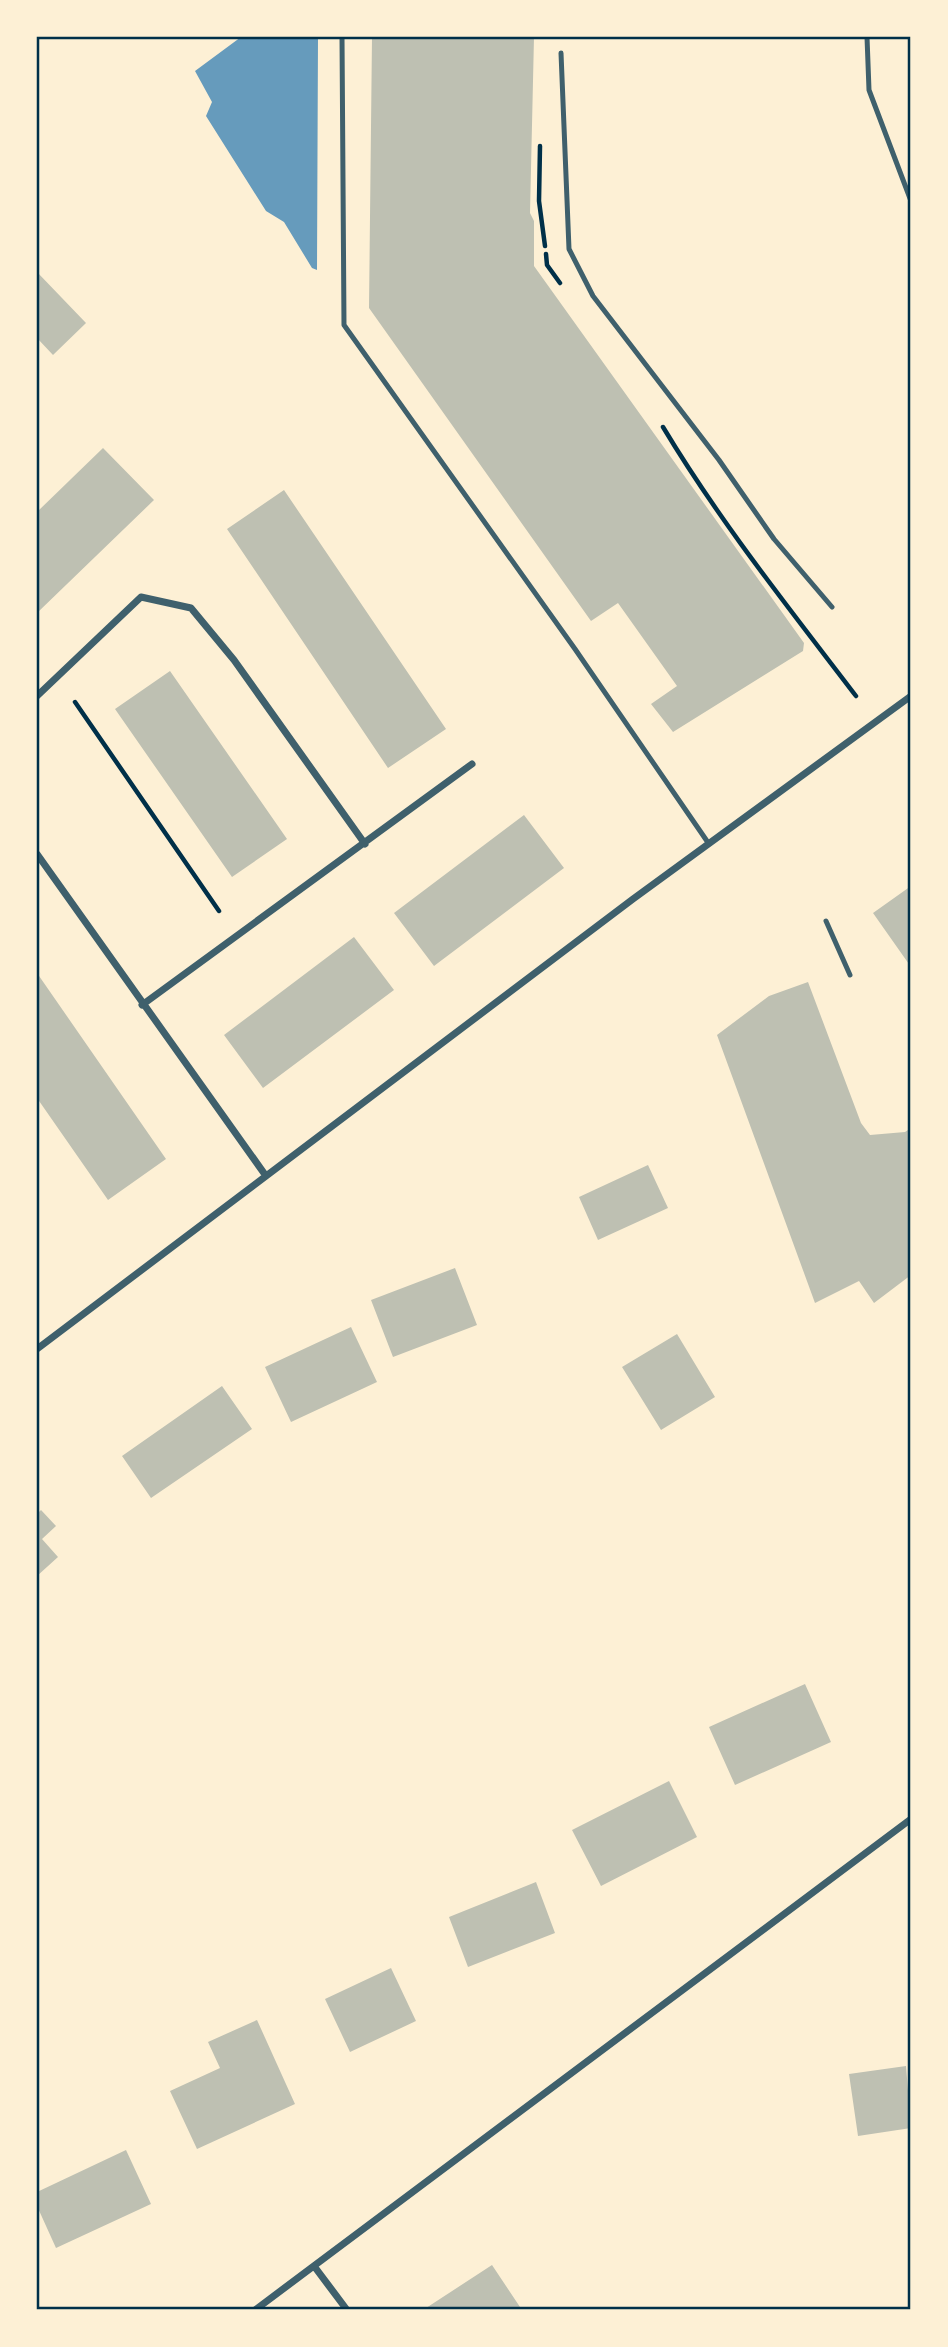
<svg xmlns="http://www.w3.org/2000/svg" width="948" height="2347" viewBox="0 0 948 2347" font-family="Overpass,sans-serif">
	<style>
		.water { fill: #669bbc }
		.building { fill: #bec0b2 }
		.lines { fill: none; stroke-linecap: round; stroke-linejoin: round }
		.path { stroke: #003049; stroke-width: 4.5 }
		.service { stroke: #3f606c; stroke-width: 5 }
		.minor { stroke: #3f606c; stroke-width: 7 }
		.neatline { fill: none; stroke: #003049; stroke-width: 2.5 }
	</style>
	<rect width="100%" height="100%" fill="#fdf0d5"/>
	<path class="water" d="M241 37H318L317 270 312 268 284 222 266 211 206 116 212 102 195 71Z"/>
	<path class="building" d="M372 37H534L530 213 534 221V266L804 643 803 651 673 732 651 704 677 686 618 603 591 621 369 308Z
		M37 272 86 323 53 355 37 338Z
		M103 448 154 500 37 613V512Z
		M284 490 446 729 388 768 227 529Z
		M170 671 287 839 232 877 115 709Z
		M524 815 564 868 434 966 394 913Z
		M911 886V967L873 913Z
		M354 937 394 990 263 1088 224 1035Z
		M37 973 166 1159 108 1200 37 1098Z
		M808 982 861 1123 870 1135 905 1132 911 1128V1275L874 1303 859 1281 815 1303 717 1035 769 996Z
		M648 1165 668 1208 598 1240 579 1197Z
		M455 1268 477 1325 393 1357 371 1300Z
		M351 1327 377 1382 291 1422 265 1367Z
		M677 1334 715 1397 661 1430 622 1367Z
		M222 1386 252 1429 151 1498 122 1456Z
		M41 1510 56 1526 42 1539 58 1557 37 1576V1514Z
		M805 1684 831 1742 735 1785 709 1727Z
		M669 1781 697 1837 601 1886 572 1830Z
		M536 1882 555 1933 468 1967 449 1917Z
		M391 1968 416 2021 350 2052 325 1999Z
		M257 2020 295 2104 197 2149 170 2091 220 2068 208 2042Z
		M906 2066 911 2128 858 2136 849 2074Z
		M126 2150 151 2204 56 2248 37 2206V2192Z
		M492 2265 522 2310H423Z"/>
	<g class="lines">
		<path class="path" d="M540 146 539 201 545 246
			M546 254 547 265 560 283
			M663 427C720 522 789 608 856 696
			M75 702 219 911"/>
		<path class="service" d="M342 37 344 325 575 649 709 844
			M867 37 869 90 911 201
			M561 53 569 249 593 296 719 460 774 539 832 607
			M826 921 850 975"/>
		<path class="minor" d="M37 696 141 597 191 608 234 660 365 844
			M37 854 266 1176
			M142 1005 472 764
			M37 1349 633 899 911 696
			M314 2266 347 2310
			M255 2310 911 1819"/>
	</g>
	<rect width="948" height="2347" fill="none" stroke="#fdf0d5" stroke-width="77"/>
	<rect x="38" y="38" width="871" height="2270" class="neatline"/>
</svg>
